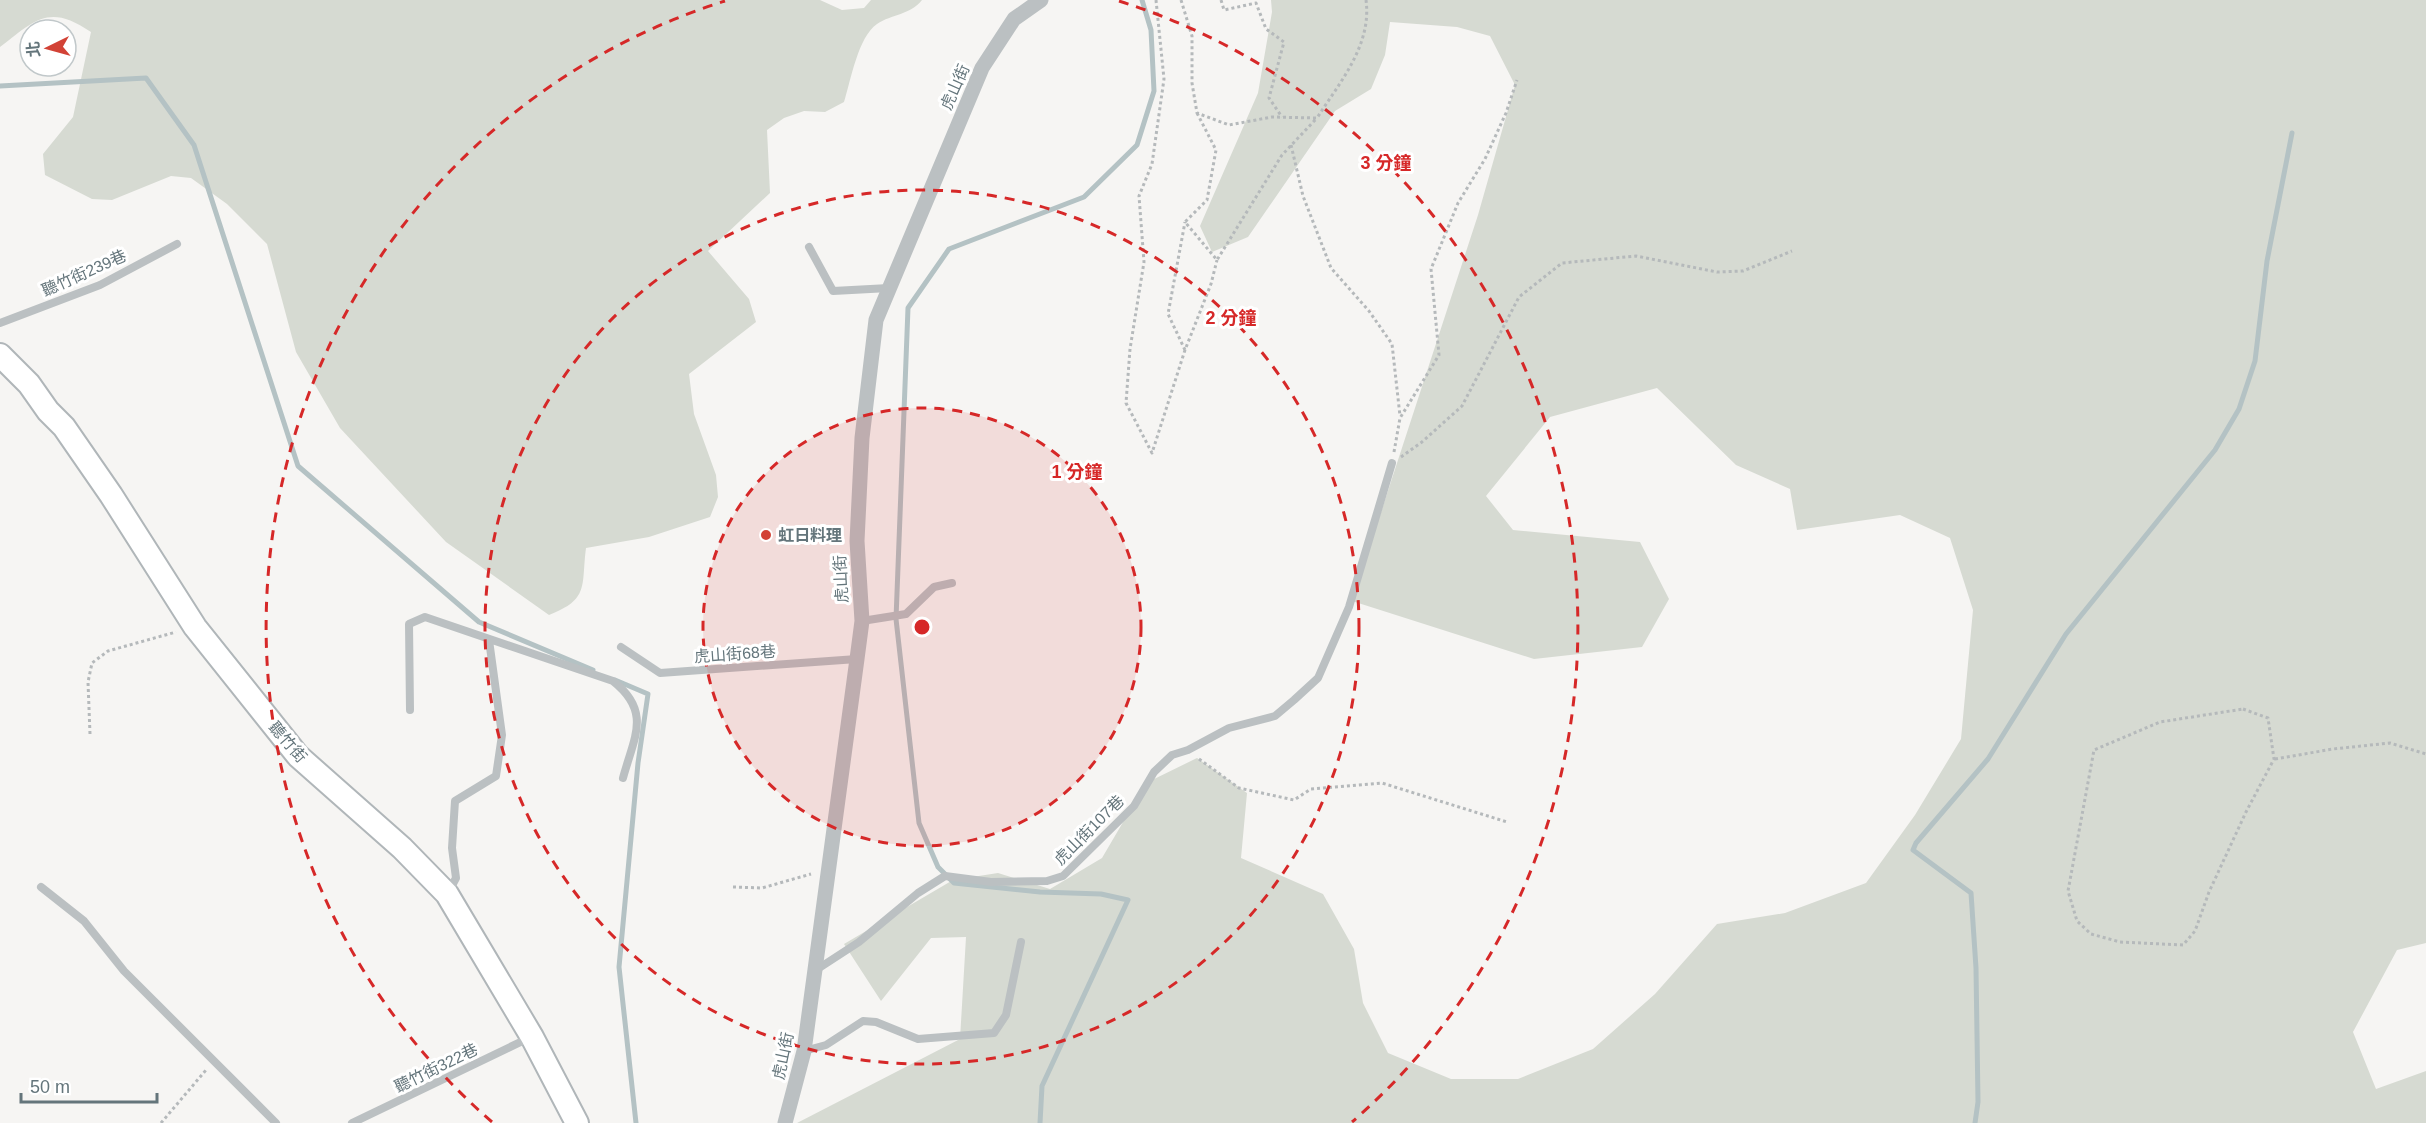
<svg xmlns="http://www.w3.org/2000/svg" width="2426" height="1123" viewBox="0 0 2426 1123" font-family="Helvetica,'Noto Sans TC',sans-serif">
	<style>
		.green { fill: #d6dad2 }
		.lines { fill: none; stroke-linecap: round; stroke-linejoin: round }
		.stream { stroke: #b4c2c4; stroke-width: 5 }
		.secondary-casing { stroke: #b0b6b9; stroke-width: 26 }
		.path { stroke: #b5b9bb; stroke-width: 3; stroke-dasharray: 3 3; stroke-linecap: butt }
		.lane { stroke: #bbc0c2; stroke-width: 8 }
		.street { stroke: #bbc0c2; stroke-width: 15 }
		.secondary { stroke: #fff; stroke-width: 22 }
		.ring { fill: none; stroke: #d62828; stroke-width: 3; stroke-dasharray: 10 8 }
		.poi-dot { fill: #d24236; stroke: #fff; stroke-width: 2 }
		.labels { text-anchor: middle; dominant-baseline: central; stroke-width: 6; stroke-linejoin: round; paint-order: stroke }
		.street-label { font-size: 16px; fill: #64757b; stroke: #fff }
		.poi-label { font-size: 16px; font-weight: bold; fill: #64757b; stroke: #fff; text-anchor: start }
		.centre { fill: #d62828; stroke: #fff; stroke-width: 3 }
		.ring-label { font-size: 18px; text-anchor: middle; font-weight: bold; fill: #d62828; stroke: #fff; stroke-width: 6; stroke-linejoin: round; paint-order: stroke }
	</style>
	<rect width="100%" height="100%" fill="#f6f5f3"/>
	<path class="green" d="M0 0H820L842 10 864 8 871 0H922C910 15 892 14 877 24 858 37 851 80 844 102L825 112 804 111 784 118 767 130 770 193 708 251 749 299 756 322 689 374 694 414 716 475 718 497 710 517 649 537 586 548C581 586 590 599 549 615L446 542 340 428 296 352 267 244 227 204 191 178 171 176 112 200 92 199 45 175 43 154 73 117 91 32C49 3 35 20 0 47Z
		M1271 0H2426V943L2397 950 2353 1032 2376 1089 2426 1071V1123H797L960 1039 966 937 931 938 881 1001 844 944 953 880 998 873 1050 889 1102 858 1146 783 1197 758 1247 793 1241 858 1323 894 1354 949 1363 1003 1388 1053 1451 1079H1518L1593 1049 1655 994 1717 924 1785 913 1866 883 1915 815 1961 739 1973 610 1950 538 1900 515 1797 530 1790 489 1736 465 1657 388 1550 417 1486 496 1513 530 1640 542 1669 599 1642 647 1534 659 1352 601 1478 215 1515 85 1490 36 1457 27 1390 22 1385 55 1371 89 1335 111 1248 237 1212 252 1200 226 1258 93 1272 12Z"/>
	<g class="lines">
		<path class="stream" d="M0 86 146 78 194 145 298 466 479 622 593 670
			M615 680 648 694 638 763 619 967 636 1123
			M1040 1123 1042 1086 1128 900 1101 894 1040 892 954 883 938 867 919 823 896 619 908 308 949 249 1084 197 1137 145 1154 91 1151 30 1142 0
			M1975 1123 1978 1102 1976 968 1971 893 1913 850 1916 843 1988 759 2066 634 2215 450 2239 409 2255 361 2267 261 2292 133"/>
		<g class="secondary-casing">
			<path id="secondary" d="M0 355 29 384 48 411 64 427 111 495 195 627 298 756 402 848 447 894 532 1037 577 1123"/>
		</g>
		<path class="path" d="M1156 0 1164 79 1152 164 1139 196 1144 262 1130 349 1126 403 1152 453 1185 350 1211 284 1217 260
			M1181 0 1192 36V83L1197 113 1229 125 1272 117 1317 118C1340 82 1372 45 1366 0
			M1221 0 1224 10 1256 3 1266 29 1284 42 1269 98 1282 117
			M1197 113 1216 150 1207 200 1185 222 1217 260 1282 155 1317 118
			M1291 145 1303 196 1331 268 1369 311 1392 344 1400 416
			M1185 350 1168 314 1185 222
			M1394 452 1400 418 1439 355 1431 269 1458 203 1485 159 1506 113 1517 80
			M1401 457 1422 442 1462 406 1519 297 1562 263 1636 256 1717 272 1743 271 1792 251
			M2243 709 2268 718 2274 759 2246 812 2209 892 2195 931 2183 945 2120 942 2091 934 2077 921 2068 891 2094 750 2160 722Z
			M90 734 88 682 92 663 108 651 176 632
			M1199 759 1239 788 1294 800 1311 789 1382 783 1507 822
			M2275 759 2333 749 2390 743 2426 754
			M733 887 762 888 811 874
			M161 1123 206 1070"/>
		<path class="lane" d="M809 247 833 291 889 288
			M0 323 100 285 177 244
			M862 621 906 614 934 587 952 583
			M621 647 660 673 857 659
			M410 710 409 624 425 617 613 681C652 712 634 737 623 778
			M41 887 84 921 124 971 276 1123
			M448 893 456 878 452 848 455 801 496 776 502 735 489 640
			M816 970 859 942 918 893 945 876 991 882 1047 881 1063 876 1134 806 1154 772 1172 755 1188 750 1229 728 1275 716 1294 700 1318 678 1349 607 1392 463
			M804 1051 826 1045 863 1021 876 1022 918 1039 994 1033 1006 1015 1021 942
			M352 1123 531 1037"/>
		<path class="street" d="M785 1123 804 1051 857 659 862 621 857 541 862 438 876 320 982 68 1014 19 1041 0"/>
		<use href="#secondary" class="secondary"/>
	</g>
	<circle cx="922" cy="627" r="219" fill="#d62828" fill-opacity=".12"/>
	<g class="ring">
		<circle cx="922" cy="627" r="219"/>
		<circle cx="922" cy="627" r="437"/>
		<path d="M492 1122A656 656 0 0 1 725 1M1119 1A656 656 0 0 1 1352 1122"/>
	</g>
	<circle class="poi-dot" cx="766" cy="535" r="6"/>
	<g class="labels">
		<g class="street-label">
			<text transform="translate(955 87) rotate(-66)">虎山街</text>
			<text transform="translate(84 273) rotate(-24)">聽竹街239巷</text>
			<text transform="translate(841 579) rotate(-93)">虎山街</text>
			<text transform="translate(735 654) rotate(-4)">虎山街68巷</text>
			<text transform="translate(288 742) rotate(49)">聽竹街</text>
			<text transform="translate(1089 830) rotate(-45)">虎山街107巷</text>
			<text transform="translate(783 1056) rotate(-78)">虎山街</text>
			<text transform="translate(436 1068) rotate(-26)">聽竹街322巷</text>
		</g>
		<g class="poi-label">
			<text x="778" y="535">虹日料理</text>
		</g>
	</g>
	<circle cx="922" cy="627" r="9" class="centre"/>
	<g class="ring-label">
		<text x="1386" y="169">3 分鐘</text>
		<text x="1231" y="324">2 分鐘</text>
		<text x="1077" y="478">1 分鐘</text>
	</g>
	<g transform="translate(48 48) rotate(265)"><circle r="28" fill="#ffffff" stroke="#c1c8ca" stroke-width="1.5"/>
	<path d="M0-4.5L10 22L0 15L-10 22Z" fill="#d24236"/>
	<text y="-9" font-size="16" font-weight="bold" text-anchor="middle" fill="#64757b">北</text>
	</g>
	<path d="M21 1093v9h136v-9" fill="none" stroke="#64757b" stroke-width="3"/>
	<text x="30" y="1093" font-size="18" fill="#64757b" stroke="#ffffff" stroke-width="4.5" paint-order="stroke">50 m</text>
</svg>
